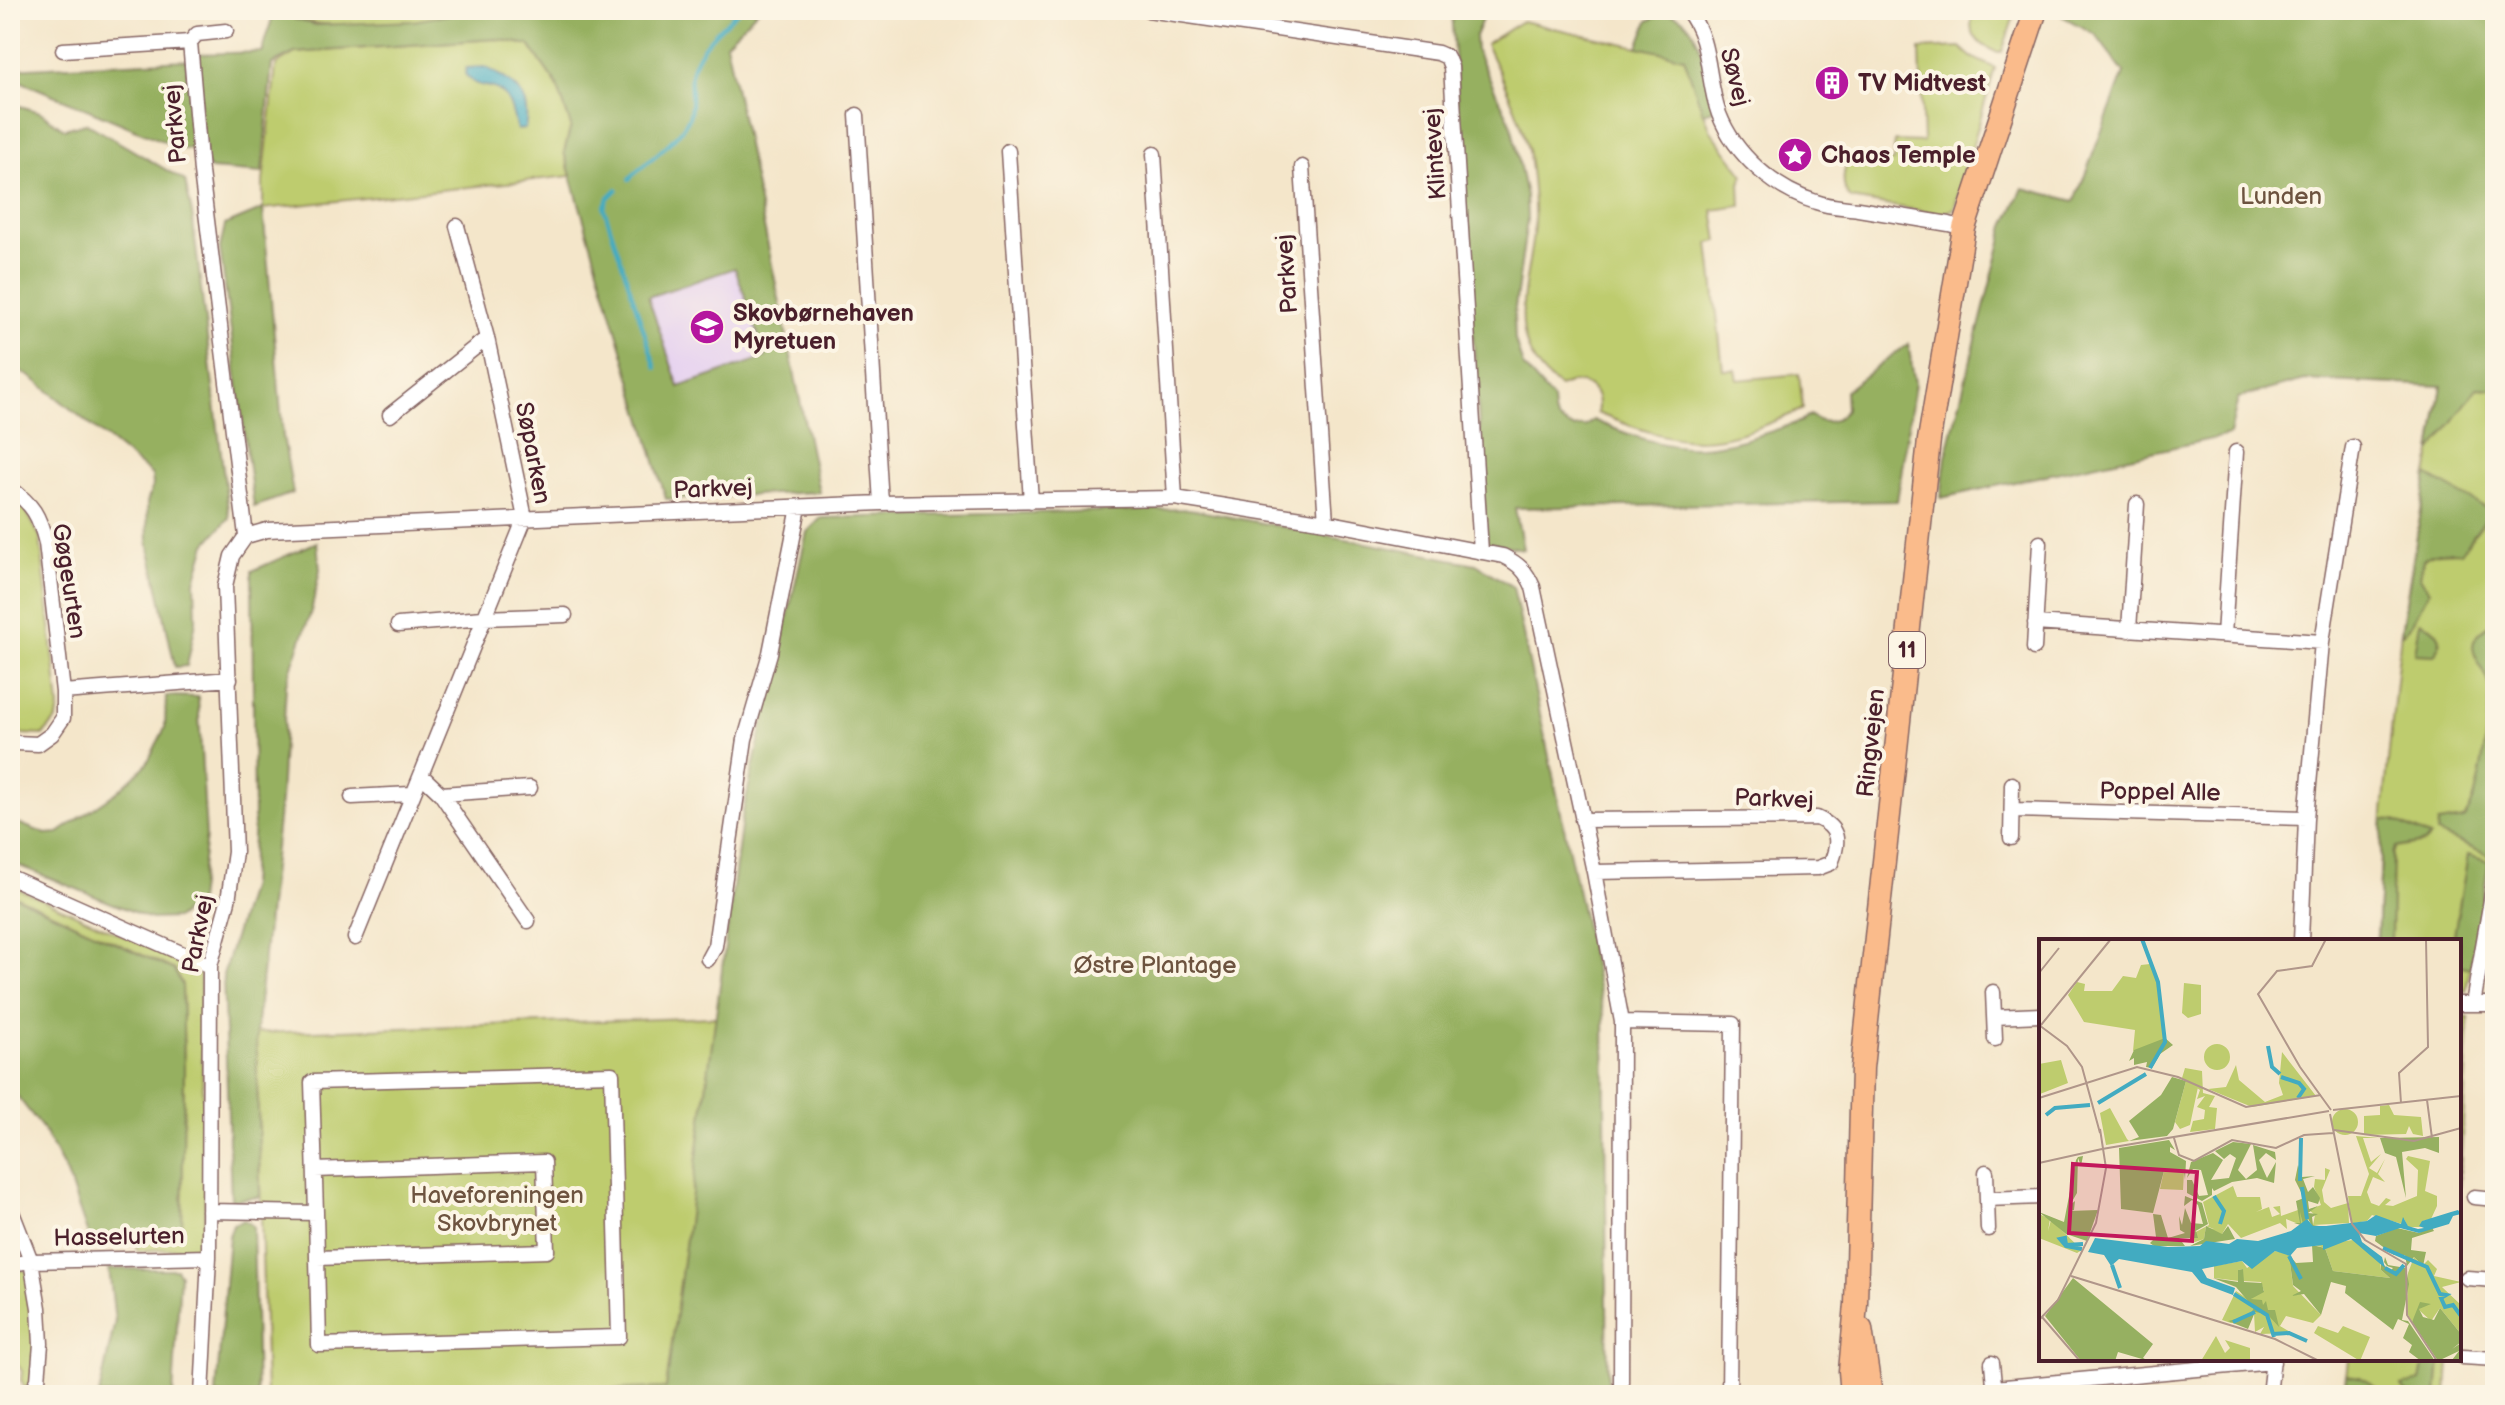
<svg xmlns="http://www.w3.org/2000/svg" width="2505" height="1405" viewBox="0 0 2505 1405" font-family="'Balsamiq Sans',sans-serif">
	<style>
		.built { fill: #e6d2f0 }
		.green { fill: #becc6e; stroke: #84764c; stroke-width: 2 }
		.forest { fill: #96b061; stroke: #706846; stroke-width: 2; fill-rule: evenodd }
		.water { fill: #42abc1; stroke: #466576; stroke-width: 2 }
		.lines { fill: none; stroke-linecap: round; stroke-linejoin: round }
		.stream { stroke: #42abc1; stroke-width: 4 }
		.minor-casing { stroke: #866563; stroke-width: 17 }
		.primary-casing { stroke: #866563; stroke-width: 25 }
		.minor { stroke: #fff; stroke-width: 14 }
		.primary { stroke: #fabb8b; stroke-width: 22 }
		.labels { text-anchor: middle; dominant-baseline: central; stroke-width: 8; stroke-linejoin: round; paint-order: stroke }
		.shield { fill: #fcf5e5; stroke: #7f5f63; stroke-width: 2 }
		.shield-label { font-size: 22px; font-weight: bold; fill: #4a1f2b }
		.street-label { font-size: 24px; fill: #4a1f2b; stroke: #fcf5e5 }
		.poi-label { font-size: 24px; font-weight: bold; fill: #4a1f2b; stroke: #fcf5e5; text-anchor: start }
		.park-label { font-size: 24px; fill: #6d533f; stroke: #fcf5e5 }
		.inset-river { fill: none; stroke: #42abc1; stroke-width: 4 }
		.inset-road { fill: none; stroke: #b0968a; stroke-width: 2 }
		.view { fill: #c2185b; fill-opacity: 0.15; stroke: #c2185b; stroke-width: 4 }
		.inset-edge { fill: none; stroke: #4a1f2b; stroke-width: 4 }
	</style>
	<rect width="100%" height="100%" fill="#fcf5e5"/>
	<filter id="ink" filterUnits="userSpaceOnUse"><feTurbulence type="fractalNoise" baseFrequency=".0125" numOctaves="2"/><feDisplacementMap in="SourceGraphic" scale="16" xChannelSelector="R" yChannelSelector="G"/><feConvolveMatrix kernelMatrix="1 2 1 2 8 2 1 2 1" color-interpolation-filters="sRGB"/></filter>
	<filter id="wash" filterUnits="userSpaceOnUse"><feTurbulence type="fractalNoise" baseFrequency=".006" numOctaves="4" result="noise"/><feDisplacementMap in="SourceGraphic" scale="32" xChannelSelector="R" yChannelSelector="G"/><feGaussianBlur stdDeviation="1.8" result="paint"/><feColorMatrix in="noise" values="0 0 0 0 0 0 0 0 0 0 0 0 0 0 0 0 0 1.4 0 .05"/><feComposite in="paint" operator="in"/></filter>
	<g filter="url(#wash)">
		<rect width="100%" height="100%" fill="#f4e6ca"/>
		<path class="built" d="M735 267 766 357 678 387 648 297Z"/>
		<path class="green" d="M293 10H475C433 24 337 31 294 19Z
			M1974 10H2016L2002 52 1998 53C1978 44 1965 34 1974 10Z
			M1522 21 1684 57 1711 131 1744 175 1740 183 1741 206 1713 210 1718 241 1709 243 1723 370H1736L1738 380 1799 374 1803 409C1713 449 1690 450 1597 413 1603 389 1581 374 1560 387 1500 347 1529 284 1534 225 1535 207 1533 187 1531 170 1527 125 1504 84 1486 44Z
			M496 39 529 45 557 85 571 126 564 152 571 176 263 209V182L276 65 295 53Z
			M1960 47 1971 57 1995 68 1954 209 1940 214 1851 199C1841 190 1841 167 1852 158L1893 161 1895 141 1923 142 1920 49Z
			M2442 386 2495 389V828L2466 991H2459V941H2377L2383 812 2401 631Z
			M10 494 25 509 40 537 59 706 57 719 43 735 22 734 10 723Z
			M10 885 193 967 200 974 205 1186 204 1241 198 1247 138 1251 134 1242 90 1241 89 1238 182 1235 184 1069 182 985 175 970 10 894Z
			M2459 1016 2469 1018 2459 1188Z
			M716 1017 666 1389 266 1395 256 1033Z
			M13 1270H24L29 1273C35 1309 45 1357 26 1391L21 1380 22 1371 10 1354V1283Z
			M2348 1359H2449L2447 1395H2344Z"/>
		<path class="forest" d="M273 10H293L294 19 316 25 413 21 475 10H758L726 43 819 492 666 499 564 152 571 126 557 85 529 45 496 39 295 53 272 64 262 173 211 169 205 164 196 54 263 52C263 36 273 26 273 10ZM735 268 766 357 679 387 648 297Z
			M1451 10H1486L1475 36 1476 51 1511 123 1526 196 1527 220 1514 315 1515 340 1523 366 1553 400 1554 413 1558 420 1573 428 1586 426 1593 420C1685 459 1710 453 1802 421L1810 415C1823 426 1837 423 1846 409L1845 391 1908 344 1915 383 1897 501 1515 508 1523 549 1487 542Z
			M2064 10H2495V389L2477 388 2431 452 2442 386 2304 380 2238 398 2230 435 1941 498 1946 456 2005 226 2023 188 2075 201 2124 73 2096 35 2062 16Z
			M1663 13C1703 12 1707 79 1714 110L1703 113 1684 57 1638 47 1648 21Z
			M186 60 194 148 182 149 20 81 12 76 10 69Z
			M10 103 40 112 64 129 86 123 185 181 192 214 229 518 206 544 195 581 196 621 187 666 175 667 148 541 147 503 153 485 152 475 34 379 10 365V175L12 173Z
			M263 209 283 436 293 493 254 507 220 248 225 225Z
			M2427 475 2487 509 2488 516 2461 552C2447 553 2433 551 2423 560L2420 577 2429 591C2422 603 2412 629 2401 634Z
			M1189 509 1476 564 1513 587 1604 1015 1608 1395H391L666 1388 743 812 807 532 821 518Z
			M317 542 320 570 311 612 286 684 280 800 256 1033 260 1197 231 1200 223 975 250 885 254 822 252 571Z
			M2420 621C2436 629 2446 636 2435 655L2415 654Z
			M2495 622V828L2490 856 2437 833 2438 823 2463 819C2481 803 2488 717 2491 691 2488 663 2450 646 2495 622Z
			M166 696 198 697 206 836 198 901 177 918 151 919 10 862V820L46 834 58 833 117 792 146 765 165 728Z
			M2383 819 2393 820 2430 837 2424 843 2396 848 2393 853 2391 941H2377Z
			M2468 855 2489 862 2470 968 2459 965V941H2453Z
			M10 894 174 970 182 985 184 1069 182 1235 89 1238 67 1174 43 1129 10 1087Z
			M244 1220 253 1226 257 1395H216L229 1236 233 1224Z
			M109 1269H176L180 1275 173 1395H99L115 1321Z
			M2425 1359H2440L2437 1395C2425 1395 2407 1399 2401 1386L2421 1381Z
			M2346 1375 2360 1377 2376 1387V1395H2344Z"/>
		<path class="water" d="M485 67C514 83 532 93 525 129L517 130C513 117 511 97 498 90 483 81 480 92 465 74L466 68Z"/>
		<g class="lines">
			<path class="stream" d="M629 179C646 162 680 139 689 117 694 102 689 88 691 74 696 47 721 28 739 10
				M617 189 608 198 604 208 656 368"/>
		</g>
	</g>
	<g filter="url(#ink)">
		<g class="lines">
			<g class="minor-casing">
				<path id="minor" d="M1148 10 1438 53 1447 57 1451 67 1481 552
					M1687 10C1712 40 1706 79 1719 114 1735 155 1774 189 1816 202 1829 207 1844 207 1858 209 1888 214 1919 219 1949 224L1964 228
					M190 42 201 172 246 536
					M63 50 190 42 197 34 226 31
					M857 115 881 503
					M1008 151 1031 501
					M1154 154 1175 498
					M1302 167 1326 522
					M390 415 487 338
					M10 488C33 505 39 515 46 543L63 692V718L52 734 38 744 16 743 10 738
					M2035 623 2322 642
					M398 625 483 618 565 615
					M2129 630 2137 504
					M2224 635 2236 452
					M2034 648 2040 543
					M63 692 230 679
					M421 775 441 794 528 921
					M441 794 530 788
					M352 797 411 794
					M2012 810 2306 818
					M1582 820 1817 818C1839 828 1840 841 1831 863L1818 868 1594 872
					M2011 838 2012 784
					M10 877 210 966
					M355 938 525 518 487 338 457 226
					M2301 941 2306 818 2322 642 2353 447
					M708 959 715 946 745 739 770 653 799 507
					M1993 992 1995 1039
					M2459 1004H2495
					M2473 1004 2495 877
					M1994 1017 2041 1015
					M1622 1022 1733 1024 1729 1395
					M315 1170 544 1162 547 1251 317 1258
					M1986 1172 1988 1229
					M2474 1197 2495 1199
					M1987 1199 2041 1197
					M10 1207 31 1261 39 1308 41 1344 38 1380 29 1395
					M209 1211 316 1213 319 1345 619 1337 612 1074 312 1082 316 1213
					M10 1264 31 1261 209 1257
					M2467 1278 2495 1280
					M2463 1357 2495 1359
					M1992 1363 1995 1395
					M1994 1388 2273 1362
					M202 1395 209 1257 210 966 228 901 235 852 225 586 232 556 246 536 267 530 881 503 1175 498 1326 522 1503 556C1519 564 1526 571 1533 587L1594 872 1622 1022 1621 1395
					M2269 1395 2273 1359"/>
			</g>
			<g class="primary-casing">
				<path id="primary" d="M1861 1329 1871 1395
					M1852 1395 1850 1371 1856 1304 1862 1068 1929 440 1964 228 2036 10"/>
			</g>
			<use href="#minor" class="minor"/>
			<use href="#primary" class="primary"/>
		</g>
	</g>
	<defs>
		<g id="building-disc" transform="scale(1.8)"><circle r="9.5" fill="#b5179e" stroke="#fcf5e5"/><path d="M-4-6H4V6H1V3H-1V6H-4ZM-2.5-4.3h1.7v1.8h-1.7ZM.8-4.3h1.7v1.8H.8ZM-2.5-1h1.7V.8h-1.7ZM.8-1h1.7V.8H.8Z" fill="#fff"/></g>
		<g id="sight-disc" transform="scale(1.8)"><circle r="9.5" fill="#b5179e" stroke="#fcf5e5"/><path d="M0-6L1.8-2.2L6-1.7L2.9 1.2L3.7 5.4L0 3.3L-3.7 5.4L-2.9 1.2L-6-1.7L-1.8-2.2Z" fill="#fff"/></g>
		<g id="school-disc" transform="scale(1.8)"><circle r="9.5" fill="#b5179e" stroke="#fcf5e5"/><path d="M0-5L7-2L0 1L-7-2ZM-4 1L0 2.5L4 1V4Q0 6-4 4Z" fill="#fff"/></g>
	</defs>
	<g fill-rule="evenodd">
		<use href="#building-disc" x="1832" y="83"/>
		<use href="#sight-disc" x="1795" y="155"/>
		<use href="#school-disc" x="707" y="327"/>
	</g>
	<g class="labels">
		<rect class="shield" x="1889" y="632" width="36" height="36" rx="6"/>
		<g class="shield-label">
			<text x="1907" y="650">11</text>
		</g>
		<g class="street-label">
			<text transform="translate(1735 77) rotate(76)">Søvej</text>
			<text transform="translate(175 124) rotate(-95)">Parkvej</text>
			<text transform="translate(1435 154) rotate(-94)">Klintevej</text>
			<text transform="translate(1287 274) rotate(-94)">Parkvej</text>
			<text transform="translate(533 453) rotate(79)">Søparken</text>
			<text transform="translate(713 489) rotate(-2)">Parkvej</text>
			<text transform="translate(69 581) rotate(81)">Gøgeurten</text>
			<text transform="translate(1871 743) rotate(-84)">Ringvejen</text>
			<text transform="translate(2160 792) rotate(1)">Poppel Alle</text>
			<text transform="translate(1774 799) rotate(2)">Parkvej</text>
			<text transform="translate(198 934) rotate(-79)">Parkvej</text>
			<text transform="translate(119 1237) rotate(-1)">Hasselurten</text>
		</g>
		<g class="poi-label">
			<text x="1858" y="83">TV Midtvest</text>
			<text x="1821" y="155">Chaos Temple</text>
			<text x="733" y="313">Skovbørnehaven<tspan x="733" dy="28">Myretuen</tspan></text>
		</g>
		<g class="park-label">
			<text x="2281" y="196">Lunden</text>
			<text x="1155" y="965">Østre Plantage</text>
			<text x="497" y="1195">Haveforeningen<tspan x="497" dy="28">Skovbrynet</tspan></text>
		</g>
	</g>
	<g transform="translate(2039 939)">
		<rect width="422" height="422" fill="#f4e6ca"/>
		<path d="M111 25 118 42 125 101 94 112 96 91 45 83 29 56 38 43 46 45 45 52H73L84 37 97 39 102 26ZM145 44 162 46V75L149 79 143 74ZM165 118a13 13 0 1 1 26 0a13 13 0 1 1-26 0ZM243 113 277 157 213 168 169 150 187 148 197 126 200 141 226 163 244 156 240 144ZM22 121 29 144 1 155 0 125ZM146 129 163 132 164 154 176 157 170 168 178 169 176 190 151 193 154 182 165 180 166 171 158 168 166 157 158 160 161 151 143 139ZM147 142 159 148 151 186 141 190 136 183ZM350 166 355 176 382 178 384 197 374 195 370 187 367 195 325 196V177L341 176V167ZM71 169 88 200 90 202 67 206 61 174ZM293 183a13 13 0 1 1 26 0a13 13 0 1 1-26 0ZM317 197 340 199H324L332 223 342 215 330 229 338 234 346 220 339 235 346 243 334 238 328 253 332 264 340 267 347 259 352 261 346 266 354 267 378 257 379 231 367 220 369 217 391 222 386 252 398 257V267L392 280 384 282 386 288H369L365 280 363 285 333 276 328 282 315 284 317 291 312 282 309 257H322L330 235ZM286 229 291 231 283 251 285 263 292 269 309 264 310 284 274 286 276 276 270 271 282 266 275 248 276 240 286 241ZM125 232 145 233 144 251 121 250ZM194 247 198 258H221L223 270 217 273 230 268 233 278 241 275 234 268 241 267 242 277 259 271 270 280 262 286 247 280 248 290 241 284 202 299 189 285 183 295H169V289L175 290 167 287 165 300 153 304V295L170 286 164 263ZM0 275 11 280 9 292 12 281 43 311 38 314 0 299ZM314 301 341 321 342 331 351 339 294 332 286 309 276 306ZM236 312 250 315 254 347 282 376 274 384 247 377 241 387 265 401 250 394 221 395 225 388 216 393 215 374 192 384 183 381 197 352 212 362 213 354 225 352 222 343 204 342V330L199 331 200 342 175 339V327L203 322 208 329ZM375 318 383 327 389 321 398 330 395 337 422 343 403 348 422 366V395L401 369 392 382 380 371 373 383 368 374 369 334ZM279 387 299 394 304 387 331 398 321 422 275 394ZM177 397 186 414 191 409 186 401 211 409V422H162Z" fill="#becc6e"/>
		<path d="M126 99 134 106 121 115 113 129 107 128 108 123 95 126V119L90 122 95 111ZM133 138 147 142 134 190 128 197 90 202 100 198 90 182 122 156ZM400 198V214L386 209 363 213 367 259 357 218 346 214 341 199ZM130 201 136 211 131 208V213L147 222 146 241 145 233 125 232 114 274 82 270 80 209ZM194 203 212 205 199 231 207 240 218 231 214 206 236 213 237 221 227 214 220 221 228 239 237 223 235 244 218 239 193 243 175 252 173 249V256L163 262 148 254V241H153L160 257 169 256 162 231 154 230 148 239 152 223 174 214 184 221 172 241 190 239 197 219 191 215 185 220 176 212ZM44 217 42 227 39 219 38 254 31 266 36 262 35 271 30 272 59 271 48 302 27 295 0 273 25 283 37 221 39 218ZM259 226 263 238 276 237 264 240 269 253 274 248 281 259 279 265 269 262 270 270 279 267 269 274 279 275 273 278 274 286 280 287H273L267 276 269 284 264 285 261 273 262 286 255 284H261L257 262 265 259 256 241ZM146 257 163 264 169 285 153 294 157 292 159 299H140L146 307H115L111 304 117 298 114 275 122 276 129 299 146 294 141 291 140 277 143 286 146 269 152 284 164 285 159 266 153 261 145 267ZM167 287 183 295 189 287 196 300 151 307 165 300ZM392 287 395 292 373 299 372 311 387 313 384 327 375 318 368 327 366 316H355L336 302 337 297 358 289 380 294ZM273 306 286 309 294 332 351 339 342 331V323L351 332 354 329 348 327 345 323 346 318 349 326 367 329 370 345 363 381 369 382 396 422H382L370 413 373 406 364 399 370 385 359 380 354 391 306 354 307 347 292 343 282 376 265 355 252 357 262 352 254 346 250 316 257 324 274 323ZM204 330 205 343 223 344 225 353 212 360 223 361 224 366 227 362 229 371H236L240 388 228 375 216 373 209 390 189 382 210 377 215 369 197 348 174 339 199 343V331ZM34 339 114 405 104 419 110 422 79 413 76 422H42L6 377ZM381 363 392 365 380 370 384 378 395 381 401 369 422 395V403L413 410 422 404 421 422 413 421 420 412 399 422 373 383Z" fill="#96b061"/>
		<path d="M412 273 419 271 422 275 414 277 410 285 380 294 361 289 337 297 320 294 323 303 343 318 346 329 312 300 284 311V306L258 309 251 317 236 312 213 330 203 322 163 330 168 339 196 349 194 356 162 344 153 333 80 320 72 327 65 316 49 313 56 299 129 308 161 307 167 302 190 305 198 300 219 302 252 292 268 280 274 287H287L328 282 337 276 362 285 364 278 369 287 379 290 385 289 380 287 383 282Z" fill="#42abc1"/>
		<path class="inset-river" d="M103 0 119 43 126 103 111 129M229 107 233 128 241 135M242 138 260 144 265 150 259 159M59 164 107 135M7 176 16 169 51 166M261 242 262 199M263 248 268 280M175 257 185 272 181 285M344 309 388 328 401 355 407 356 402 359 406 368 414 366 422 377M43 310 27 307 21 300 26 299 27 306 44 305M250 317 262 340M73 326 81 349M346 329 357 335 365 326M195 355 228 376 235 398M194 383 216 373M234 395 250 394 268 402"/>
		<path class="inset-road" d="M287 0 273 27 238 32 219 55 261 128 292 171M0 34 20 9M0 86 28 107 43 128 61 194M2 86 72 0M0 159 98 128 139 138 207 168 282 156M388 161 393 199M362 164 360 134 389 108 387 0M294 171 422 157M291 175 313 285 326 301 367 325 368 376 398 422M295 191 375 202 422 189M135 199 140 216 155 222 193 201 237 209 265 196 294 194M63 210 290 172M0 224 63 210M32 337 236 400 280 422M3 378 41 422M0 381 19 361 57 284 67 229 61 190"/>
		<path class="view" d="M34 225 158 233 153 302 30 294Z"/>
		<rect width="422" height="422" class="inset-edge"/>
	</g>
	<rect width="2505" height="1405" fill="none" stroke="#fcf5e5" stroke-width="40"/>
</svg>
